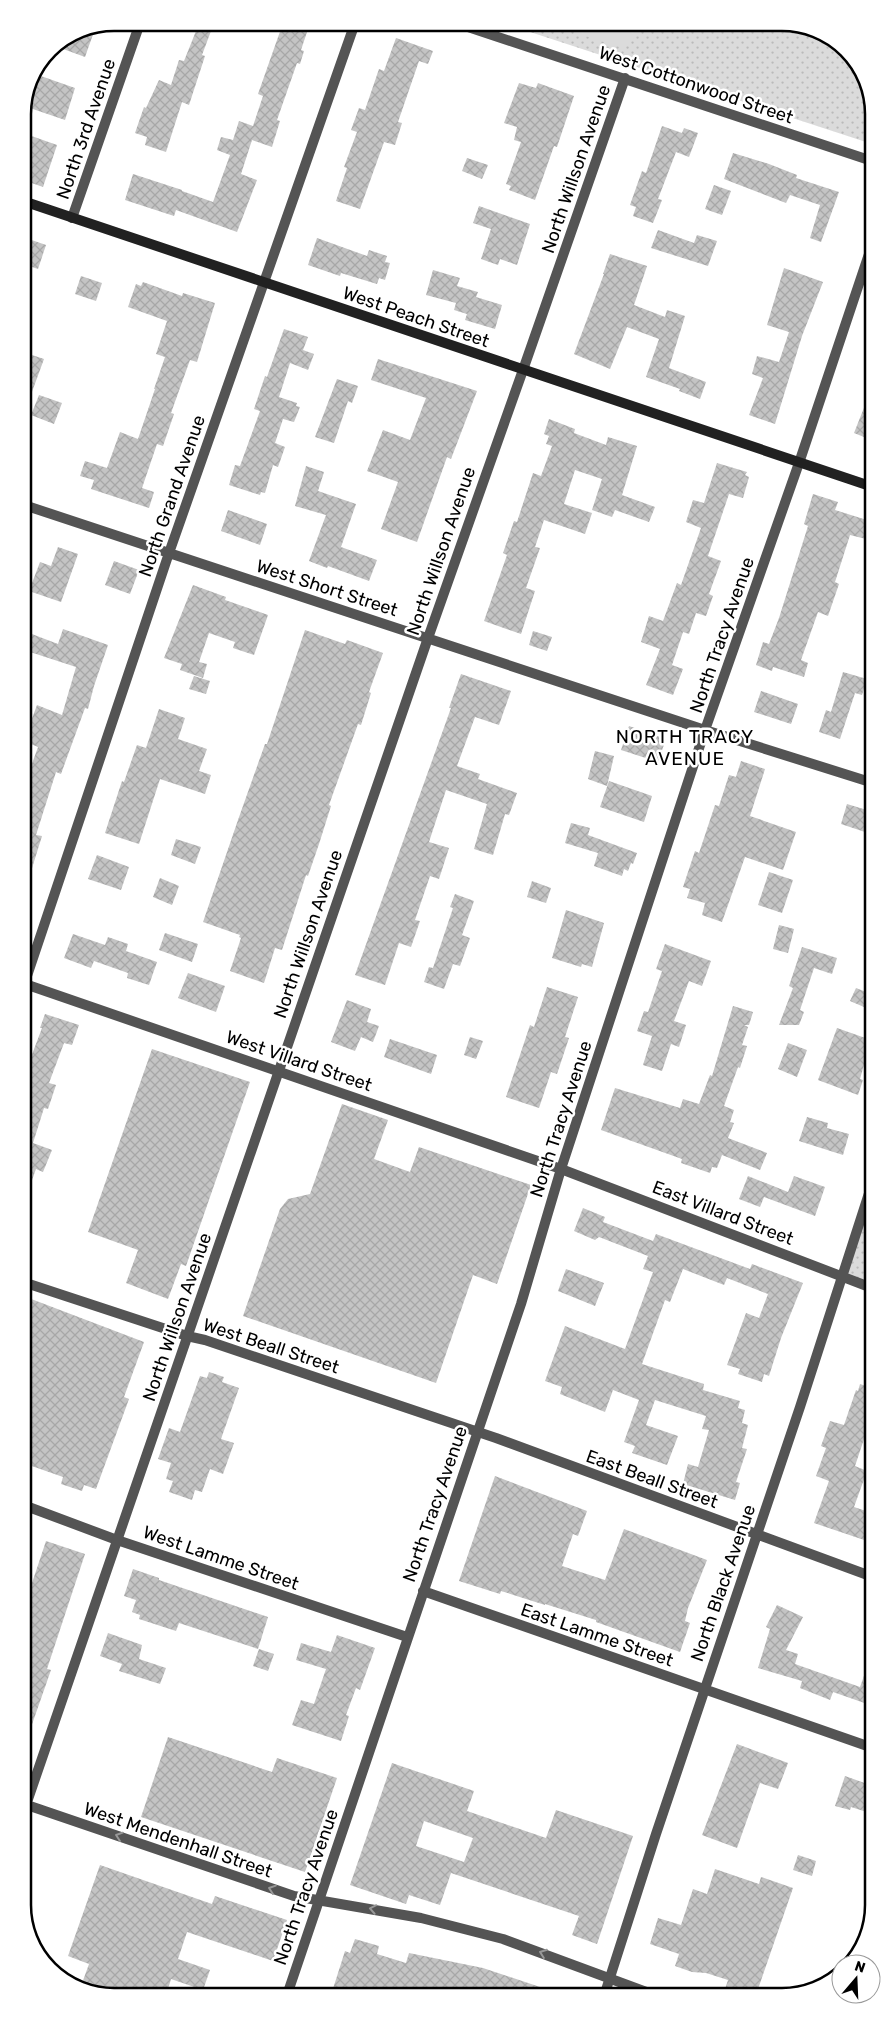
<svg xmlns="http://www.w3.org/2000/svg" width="896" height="2019" viewBox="0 0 896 2019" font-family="Rubik,sans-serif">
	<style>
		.green { fill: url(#green-dots) }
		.pitch { fill: #dbdbdb }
		.building { fill: url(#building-cross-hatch); fill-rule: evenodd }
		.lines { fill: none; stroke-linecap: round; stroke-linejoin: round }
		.minor { stroke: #545454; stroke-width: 10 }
		.tertiary { stroke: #545454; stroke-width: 10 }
		.secondary { stroke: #212121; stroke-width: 10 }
		.oneway { stroke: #989898 }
		.labels { text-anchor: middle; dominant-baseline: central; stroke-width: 5; stroke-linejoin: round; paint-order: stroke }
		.street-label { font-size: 18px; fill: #000; stroke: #fff }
		.neighbourhood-label { font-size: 19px; letter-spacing: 1px; fill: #000; stroke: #fff }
		.rim { fill: none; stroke: #000; stroke-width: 2.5 }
	</style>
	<defs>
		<pattern id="green-dots" width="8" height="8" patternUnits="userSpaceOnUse" patternTransform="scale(1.25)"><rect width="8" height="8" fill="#dbdbdb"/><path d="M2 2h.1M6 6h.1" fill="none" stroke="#bababa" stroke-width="1.8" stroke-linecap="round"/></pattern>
		<pattern id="building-cross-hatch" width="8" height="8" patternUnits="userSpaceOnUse" patternTransform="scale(1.25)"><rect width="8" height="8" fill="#c4c4c4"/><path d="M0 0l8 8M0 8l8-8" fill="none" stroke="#a7a7a7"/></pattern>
	</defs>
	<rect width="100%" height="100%" fill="#fff"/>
	<path class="green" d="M503 23H788L838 42 869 85V143Z
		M872 1184V1288L842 1277Z"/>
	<path class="pitch" d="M545 23H639L633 39 620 47Z"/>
	<path class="building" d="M283 23H310L301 50 304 51 300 64 297 63 277 120 280 121 272 147 252 140 241 174 257 180 237 232 176 210 174 216 125 200 133 174 182 190V191L213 202 230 155 217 150 221 137 233 140 239 121 253 126 263 96 258 94Z
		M96 26 85 57 55 46 80 29Z
		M198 26 211 31 202 55 205 56 189 105 182 102 166 152 145 145 147 137 135 133 144 107 146 108 159 80 171 85 179 60 184 61Z
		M396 38 433 51 428 64 419 61 398 122 402 123 395 145 384 142 360 209 336 201 347 168 344 167 357 132 351 130 359 108 365 110 379 69 384 71Z
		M38 75 75 88 65 120 24 106Z
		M519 83 536 88 538 83 574 96 557 147 554 146 535 200 509 190 511 186 506 184 521 142 514 140 517 127 504 123Z
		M662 126 682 133 684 128 698 133 689 157 676 152 658 199 662 200 653 223 633 216 636 207 630 205 642 171 646 173Z
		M23 133 57 145 43 187 23 180Z
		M733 153 769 164 797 175 796 178 839 192 821 242 810 238 820 205 790 195 786 203 724 179Z
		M467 158 488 165 482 179 462 171Z
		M714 185 731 191 722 215 705 209Z
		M479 206 530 224 517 265 500 259 498 265 481 259 491 229 473 223Z
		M658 230 694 243 697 235 717 241 708 266 651 248Z
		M23 237 46 245 38 269 23 264Z
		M317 238 367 256 369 250 387 256 385 262 390 263 385 280 379 278 377 284 341 273 340 276 308 265Z
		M610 254 647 266 634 305 665 317 667 310 685 316 669 368 706 382 700 399 679 391 680 389 646 377 659 339 627 327 610 369 574 354 604 274H603Z
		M784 268 823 282 802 336 775 424 749 415 763 378 752 374 757 356 779 362 789 332 767 325Z
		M433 270 460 278 457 286 478 292 476 297 502 305 495 329 465 320 467 314 454 310 456 303 426 295Z
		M81 276 102 283 96 301 75 294Z
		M143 282 182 296 183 293 215 303 197 362 190 360 171 413 174 414 163 446 157 444 142 488 154 492 149 508 91 489 94 480 80 476 85 461 107 468 120 432 138 439 155 389H154L165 357 156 354 167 321 128 307 136 284 141 286Z
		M284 329 308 337 303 350 314 354 308 370 290 363 279 397 297 403 296 406 300 407 294 422 283 419 275 443 285 447 278 467 273 465 265 493 261 492 260 495 229 485 235 465 240 466 260 411 254 409 265 376 267 377Z
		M23 352 44 359 25 411 23 410Z
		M378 359 477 391 451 459 447 457 417 542 381 529 398 482 367 471 383 430 410 440 426 398 371 380Z
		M337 379 358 386 352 403 348 401 334 443 315 437Z
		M39 395 62 403 54 424 31 415Z
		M869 395V439L854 433Z
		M549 419 575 429 574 433 606 445 608 437 637 446 622 495 655 507 649 522 615 510 612 517 592 510 602 479 575 470 564 504 592 513 585 534 544 520 535 547 540 548 526 588 535 591 521 634 484 621 507 555 503 553 514 521 517 522 533 473 541 476 552 446 546 444 549 436 544 434Z
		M717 463 747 472 745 475 749 477 743 498 729 494 708 556 721 561 709 594 713 596 706 616 696 613 689 634 683 632 672 665 683 669 673 695 646 685 660 649 641 642 649 616 663 621 677 583 681 585 701 528 686 522 693 500 704 503Z
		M306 466 324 472 318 491 356 504 341 547 377 560 369 581 328 566 327 568 309 561 326 515 295 506Z
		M813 494 838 502 835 510 870 521V540L850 535 835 582 839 584 828 616 818 612 801 660 808 663 804 677 773 667 772 671 756 665 763 642 769 644 779 618 808 526 804 524Z
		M228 510 267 524 260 545 221 531Z
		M58 547 78 554 61 602 29 591 40 562 51 566Z
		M114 561 139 570 130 594 105 585Z
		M193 585 226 597 225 600 268 615 254 655 233 648 235 642 209 633 199 662 207 664 203 678 180 670 182 664 164 658Z
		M63 629 108 645 94 686 88 709 85 708 61 774 56 772 36 835 42 836 28 881 25 880 24 786 38 747 24 741V722L30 724 37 705 62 715 76 667 24 650V631L58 644Z
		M305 630 345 644 347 640 383 653 369 692 371 693 361 725 358 724 329 805 331 806 319 844 308 876 306 875 282 950 275 948 264 983 230 971 241 938 239 937 240 935 203 922 238 820 265 744H267Z
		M533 631 552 637 547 651 529 645Z
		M843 672 867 679 862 695 855 693 840 739 819 732 826 710 831 712Z
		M461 674 511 691 499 725 475 717 457 766 480 774 478 779 517 793 509 815 505 814 493 855 474 849 487 804 446 790 429 842 449 848 439 879 430 876 415 920 420 921 411 947 399 943 385 985 355 975 451 708H449Z
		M194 676 210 681 206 694 189 689Z
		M761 691 798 704 791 724 754 712Z
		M159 709 185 718 178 739 207 749 199 771 211 775 205 794 160 779 139 844 105 833 122 781 124 782 137 745 146 748Z
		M629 726 666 739 658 762 621 750Z
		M595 751 614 756 607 786 588 779Z
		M741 761 765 769 750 816 796 832 783 870 745 857 722 922 702 915 705 903 687 898 690 889 683 887 695 851 699 853 715 805 719 806 729 775 736 777Z
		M609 781 652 796 644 822 600 807Z
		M847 804 870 811 871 834 841 824Z
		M571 823 590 828 588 835 637 853 633 864 631 863 628 871 624 869 622 876 594 866 598 853 565 843Z
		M176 839 201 847 195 864 171 855Z
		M97 855 129 867 121 890 88 879Z
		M769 872 793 880 782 913 758 905Z
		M160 878 179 886 172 905 153 897Z
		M532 881 551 888 546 903 527 897Z
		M455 894 474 901 462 935 470 938 460 966 453 964 444 989 424 982 429 967 433 968 453 908 450 907Z
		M566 910 604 923 592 967 582 964 581 967 552 958Z
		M779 925 794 929 788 953 773 949Z
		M165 933 198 944 192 962 159 950Z
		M73 934 105 945 108 937 128 944 126 951 157 962 149 985 127 978 128 973 94 961 91 968 64 958Z
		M665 944 711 961 702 986 689 981 674 1021 686 1025 679 1047 671 1044 662 1071 643 1065 652 1036 637 1031 644 1011 648 1012 662 971 656 969Z
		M802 947 837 958 832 974 814 968 800 1010 804 1012 799 1025H779L793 988 789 986Z
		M188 973 225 986 216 1012 178 998Z
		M547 987 578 997 565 1037 569 1038 557 1074 551 1072 539 1108 506 1097 530 1025 534 1027Z
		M856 988 871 994V1010L850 1001Z
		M347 1000 371 1009 367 1022 379 1026 373 1042 361 1037 355 1051 331 1042Z
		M733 1006 753 1012 749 1025H744L748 1027 742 1045 747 1046 740 1068 738 1067 724 1106 734 1110 730 1122 734 1123 728 1138 767 1153 760 1170 722 1155 717 1168 712 1167 710 1173 681 1163 682 1159 601 1130 615 1088 680 1108 683 1099 699 1104 710 1075 712 1076Z
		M45 1014 79 1025 72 1045 64 1043 49 1083 56 1085 48 1109 44 1108 33 1143 52 1150 43 1172 36 1169 27 1194 25 1073 42 1028H40Z
		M837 1028 871 1040 860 1079 863 1080 858 1095 818 1080Z
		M470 1037 483 1041 476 1059 464 1055Z
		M390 1039 437 1055 431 1074 384 1057Z
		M788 1043 807 1050 797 1077 778 1069Z
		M152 1049 250 1082 186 1266 181 1264 168 1299 126 1283 138 1250 88 1232Z
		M342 1104 388 1120 374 1159 410 1172 419 1147 531 1185 497 1284 473 1275 436 1383 243 1316 280 1209 288 1199 310 1194Z
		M807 1117 828 1123 827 1128 849 1134 843 1155 799 1141Z
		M748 1176 788 1192 794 1176 825 1187 815 1216 764 1197 760 1207 739 1199Z
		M583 1208 605 1217 603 1222 653 1241 656 1234 750 1269 752 1264 803 1283 781 1338 769 1376 764 1374 762 1382 738 1374 740 1369 727 1365 746 1313 759 1318 768 1294 727 1278 724 1285 683 1269 670 1302 665 1300 642 1364 704 1384 703 1390 740 1401 738 1408 745 1410 742 1423 748 1425 742 1448 747 1449 736 1482 740 1483 735 1500 683 1484 688 1464 698 1467 709 1430 702 1429 706 1416 655 1400 646 1425 678 1436 667 1465 632 1453 635 1446 624 1442 639 1400 613 1390 605 1412 560 1394 562 1387 545 1381 565 1326 625 1349 653 1272 643 1269 648 1256 599 1237 595 1240 574 1231Z
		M566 1269 604 1283 595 1306 558 1291Z
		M26 1297 144 1342 124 1397 129 1399 96 1489 84 1485 82 1491 61 1484 63 1477 26 1464Z
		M209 1372 224 1377 222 1382 239 1388 221 1439 234 1443 223 1474 210 1469 202 1492 195 1490 192 1500 169 1492 173 1481 166 1479 171 1463 158 1459 169 1428 180 1432 200 1376 207 1378Z
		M860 1384 872 1388V1415L855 1466 867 1471 854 1507 872 1513 873 1543 814 1523 829 1481 816 1476 826 1448 821 1446 830 1421 844 1425 856 1390 858 1391Z
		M495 1476 587 1511 578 1536 573 1534 562 1566 605 1580 624 1529 707 1560 688 1608 685 1621 690 1623 680 1652 596 1622V1620L545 1604V1605L501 1591 500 1594 459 1581Z
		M46 1541 85 1554 47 1669 51 1670 29 1733H27V1598Z
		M133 1569 159 1578V1580L268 1617 258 1649 179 1623 176 1631 139 1619 140 1615 132 1612 136 1600 124 1596Z
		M777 1605 803 1617 786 1650 798 1654 795 1664 860 1687 871 1656 873 1657V1706L833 1692 830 1700 800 1688 802 1681 758 1668 770 1629 766 1627Z
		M108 1633 142 1645 139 1659 166 1668 160 1684 119 1671 122 1664 100 1656Z
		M337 1635 375 1648 360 1690 356 1688 346 1715 349 1716 341 1741 292 1725 301 1700 314 1704 326 1669 296 1660 301 1643 331 1652Z
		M259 1649 274 1654 268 1671 253 1666Z
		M168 1737 272 1772 277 1758 337 1778 305 1872 141 1817Z
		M737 1744 788 1763 778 1789 760 1783 737 1848 702 1835Z
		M392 1763 474 1791 467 1811 546 1838 556 1810 633 1836 597 1944 572 1935 579 1916 451 1873 440 1905 409 1895 406 1904 350 1885ZM424 1821 473 1838 464 1862 416 1846Z
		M845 1776 873 1786V1814L851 1807 850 1810 835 1806Z
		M798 1855 816 1861 812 1876 793 1870Z
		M100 1865 212 1904 215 1896 287 1920 273 1961 187 1932 178 1959 210 1970 203 1990 171 1979 166 1996H108L81 1986 89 1964 68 1956Z
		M715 1869 759 1884 761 1877 793 1888 757 1992H724L728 1980 706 1973 692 1972 675 1966 679 1954 650 1944 658 1918 681 1925 693 1889 707 1894Z
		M355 1939 379 1946 377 1954 406 1963 409 1953 483 1968 552 1991V1993L331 1995 345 1951 350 1953Z"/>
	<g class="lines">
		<path class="minor" d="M456 23 869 160
			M72 218 140 23
			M523 370 625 78
			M24 505 705 730 870 782
			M25 982 169 553 355 23
			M25 984 561 1169 872 1288
			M26 1283 187 1336 205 1340 496 1438 873 1577
			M26 1506 117 1540 407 1637
			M423 1591 873 1748
			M605 1993 656 1834 800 1407 872 1184
			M287 1995 521 1304 561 1169 705 730 799 463 869 254"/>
		<path class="tertiary" d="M27 1802 428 638 523 370
			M27 1805 294 1896 421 1918 503 1939 649 1993"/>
		<path class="secondary" d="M23 201 870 486"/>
	</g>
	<defs><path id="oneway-chevron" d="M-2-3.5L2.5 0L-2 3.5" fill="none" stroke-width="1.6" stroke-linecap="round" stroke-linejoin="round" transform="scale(1.25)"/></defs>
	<g class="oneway">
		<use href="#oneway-chevron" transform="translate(119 1836) rotate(-161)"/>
		<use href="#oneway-chevron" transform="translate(272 1889) rotate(-161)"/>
		<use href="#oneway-chevron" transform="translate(373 1909) rotate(-169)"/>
		<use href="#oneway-chevron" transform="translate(543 1953) rotate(-160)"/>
	</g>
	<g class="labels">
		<g class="street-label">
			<text transform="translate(696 85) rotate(19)">West Cottonwood Street</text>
			<text transform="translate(86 129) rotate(-71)">North 3rd Avenue</text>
			<text transform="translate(576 169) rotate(-71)">North Willson Avenue</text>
			<text transform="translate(416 317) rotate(19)">West Peach Street</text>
			<text transform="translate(172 496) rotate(-71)">North Grand Avenue</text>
			<text transform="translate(441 551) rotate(-71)">North Willson Avenue</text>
			<text transform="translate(327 588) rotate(18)">West Short Street</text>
			<text transform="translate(722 635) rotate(-71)">North Tracy Avenue</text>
			<text transform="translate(308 934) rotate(-71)">North Willson Avenue</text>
			<text transform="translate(299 1061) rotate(19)">West Villard Street</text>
			<text transform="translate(561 1119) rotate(-72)">North Tracy Avenue</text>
			<text transform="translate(723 1213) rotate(21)">East Villard Street</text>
			<text transform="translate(177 1317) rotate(-71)">North Willson Avenue</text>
			<text transform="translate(271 1346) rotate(18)">West Beall Street</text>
			<text transform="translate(652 1479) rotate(20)">East Beall Street</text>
			<text transform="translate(435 1504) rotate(-71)">North Tracy Avenue</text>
			<text transform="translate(221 1558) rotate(19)">West Lamme Street</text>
			<text transform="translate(723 1583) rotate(-71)">North Black Avenue</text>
			<text transform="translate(597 1635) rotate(19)">East Lamme Street</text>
			<text transform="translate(178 1840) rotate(19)">West Mendenhall Street</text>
			<text transform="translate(306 1887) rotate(-71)">North Tracy Avenue</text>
		</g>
		<g class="neighbourhood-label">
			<text x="685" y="736">NORTH TRACY<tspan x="685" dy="22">AVENUE</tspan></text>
		</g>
	</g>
	<path d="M0 0H896V2019H0ZM114 31H782A83 83 0 0 1 865 114V1905A83 83 0 0 1 782 1988H114A83 83 0 0 1 31 1905V114A83 83 0 0 1 114 31Z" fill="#fff" fill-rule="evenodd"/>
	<path class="rim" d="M114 31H782A83 83 0 0 1 865 114V1905A83 83 0 0 1 782 1988H114A83 83 0 0 1 31 1905V114A83 83 0 0 1 114 31Z"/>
	<g transform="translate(856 1979) rotate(19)"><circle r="24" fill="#ffffff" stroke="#999999"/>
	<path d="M0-4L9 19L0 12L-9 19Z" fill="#000000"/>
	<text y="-8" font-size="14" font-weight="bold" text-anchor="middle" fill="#000000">N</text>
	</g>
</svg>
